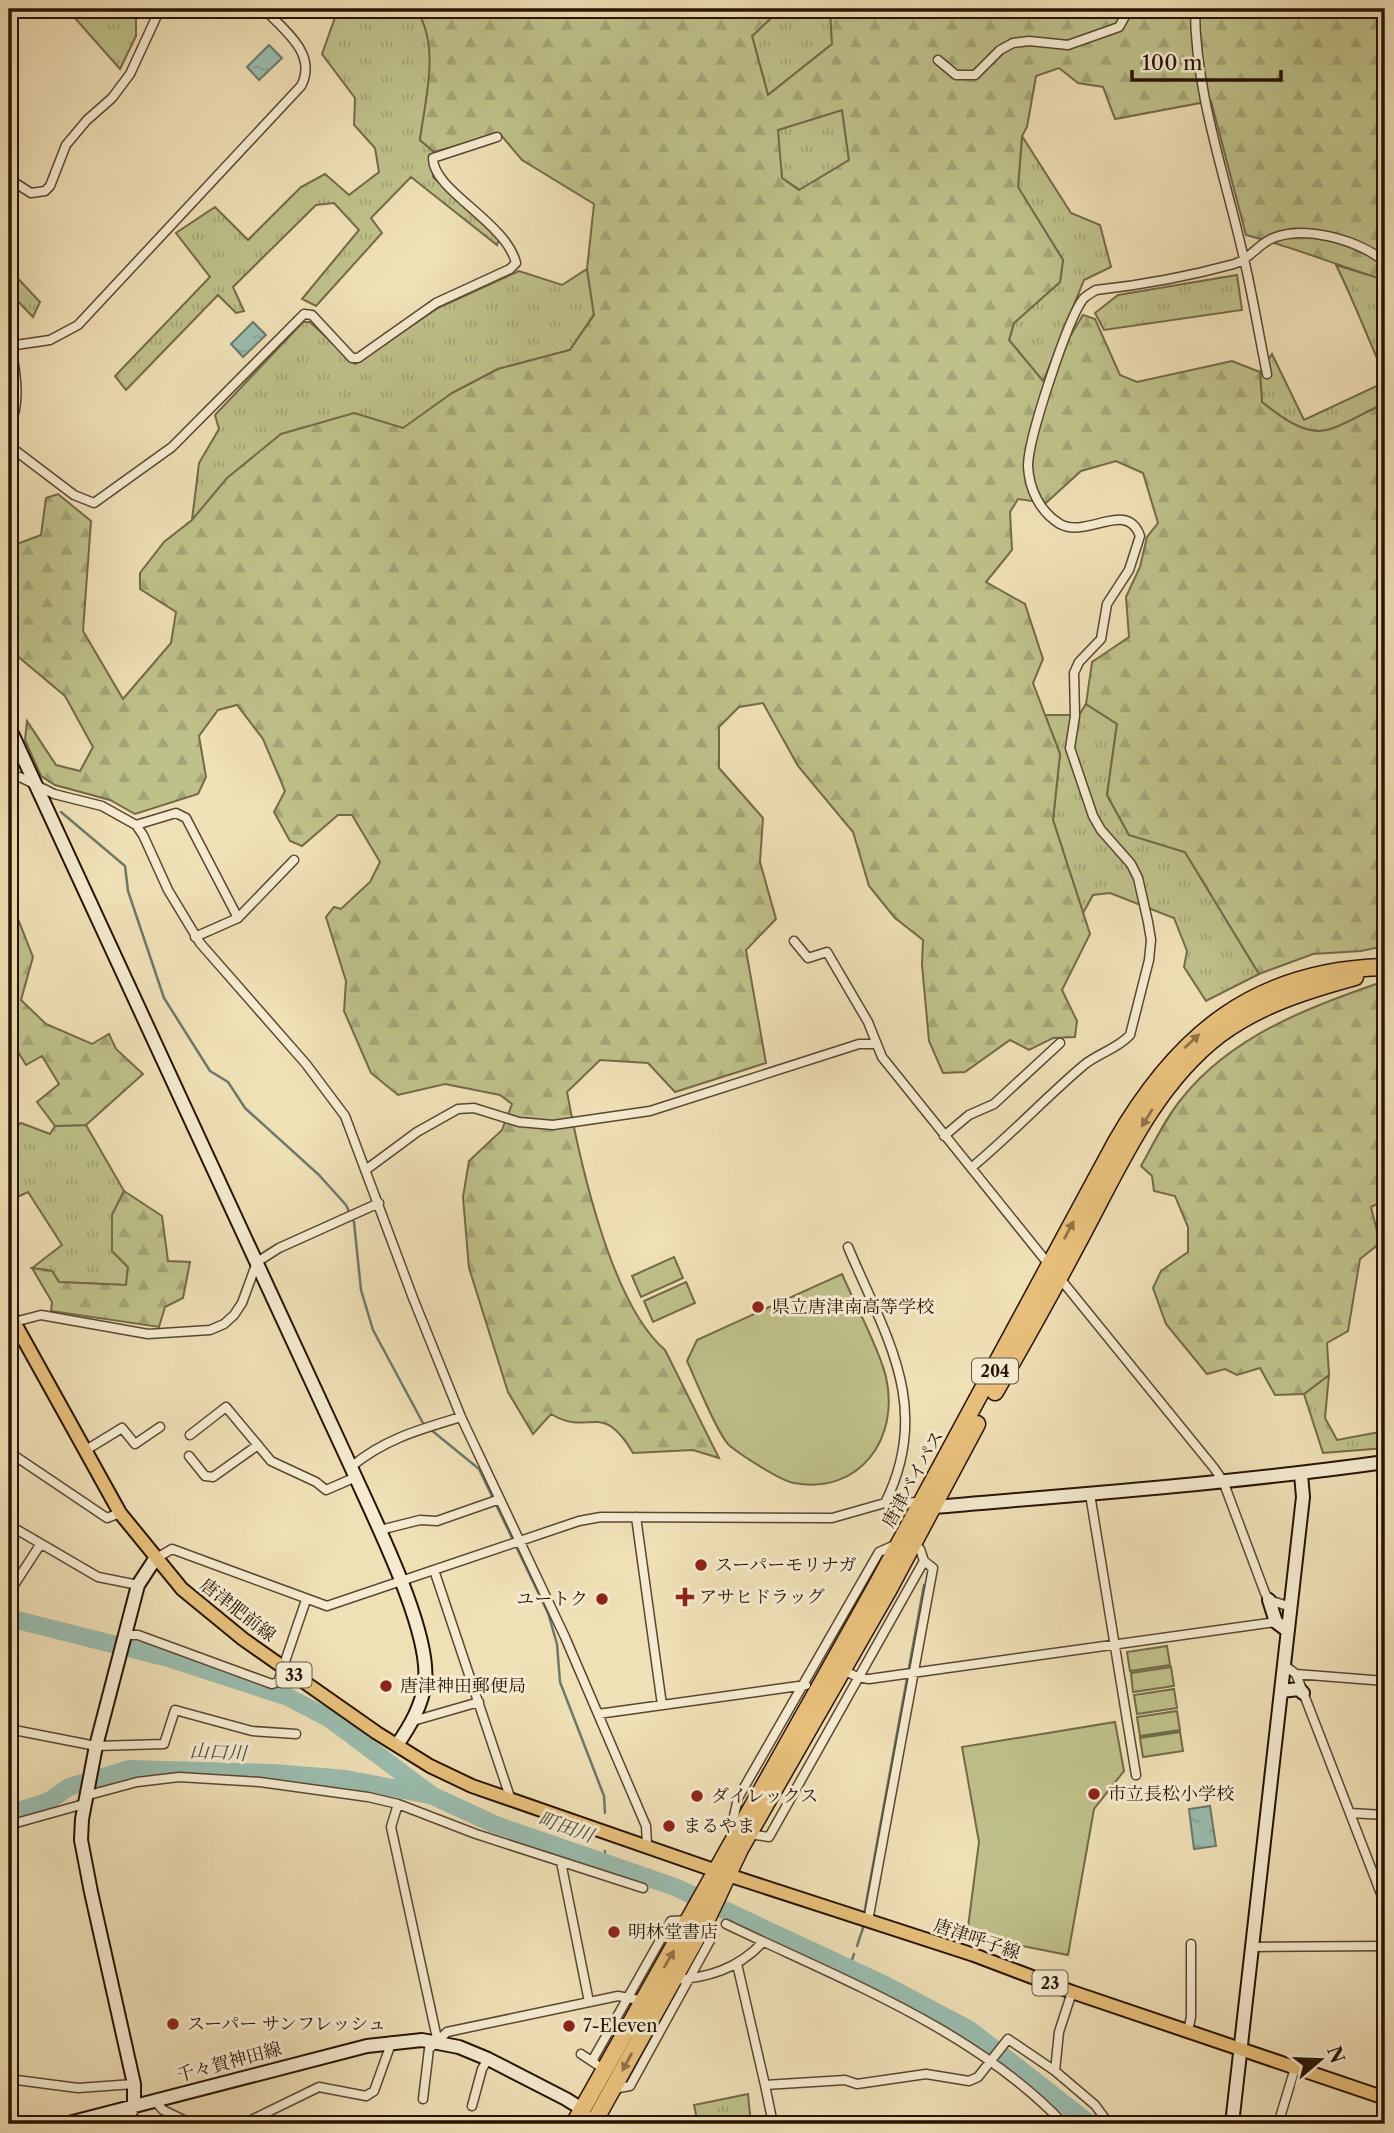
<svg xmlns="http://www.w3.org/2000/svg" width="1394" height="2133" viewBox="0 0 1394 2133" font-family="'Libre Caslon Text','Noto Serif JP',serif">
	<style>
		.grass { fill: url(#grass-tufts); stroke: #736a48; stroke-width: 2 }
		.forest { fill: url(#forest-firs); stroke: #736a48; stroke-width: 2; fill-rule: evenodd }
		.garden { fill: #bfc18a; stroke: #736a48; stroke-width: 2 }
		.water { fill: url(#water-ripples); stroke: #6c796b; stroke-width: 2 }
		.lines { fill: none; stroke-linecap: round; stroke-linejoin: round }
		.stream { stroke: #6c796b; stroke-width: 2.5 }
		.river { stroke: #9abdaf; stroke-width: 18 }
		.street-casing { stroke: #594631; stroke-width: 11 }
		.secondary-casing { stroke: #271305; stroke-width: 16 }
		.primary-casing { stroke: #271305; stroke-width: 16 }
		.highway-casing { stroke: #271305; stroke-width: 19 }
		.street { stroke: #f5ebd0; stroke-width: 8 }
		.secondary { stroke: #f5ebd0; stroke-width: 12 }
		.primary { stroke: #e8c07b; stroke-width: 12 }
		.highway { stroke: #e8c07b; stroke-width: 16 }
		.oneway { fill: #917246 }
		.poi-dot { fill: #8f2418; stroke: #f5ebd0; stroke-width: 2.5 }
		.labels { text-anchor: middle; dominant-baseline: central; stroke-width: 6; stroke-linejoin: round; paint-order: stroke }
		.shield { fill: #f5ebd0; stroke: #655442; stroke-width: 2 }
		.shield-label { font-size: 16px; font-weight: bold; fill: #271305 }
		.poi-label { font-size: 18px; fill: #271305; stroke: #f5ebd0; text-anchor: start }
		.street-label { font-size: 18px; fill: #271305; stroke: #f5ebd0 }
		.water-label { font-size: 19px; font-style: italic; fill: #4f4e40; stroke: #f5ebd0 }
	</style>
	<defs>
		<pattern id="grass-tufts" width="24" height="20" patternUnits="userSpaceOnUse" patternTransform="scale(1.75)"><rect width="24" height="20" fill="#bfc18a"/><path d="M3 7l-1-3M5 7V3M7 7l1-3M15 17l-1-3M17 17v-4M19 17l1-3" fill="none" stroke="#a4a576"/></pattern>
		<pattern id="forest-firs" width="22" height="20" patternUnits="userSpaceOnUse" patternTransform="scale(1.75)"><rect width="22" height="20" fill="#bfc18a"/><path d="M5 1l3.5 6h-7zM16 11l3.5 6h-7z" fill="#a4a576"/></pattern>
		<pattern id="water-ripples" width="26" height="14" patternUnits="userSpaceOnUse" patternTransform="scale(1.75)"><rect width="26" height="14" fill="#9abdaf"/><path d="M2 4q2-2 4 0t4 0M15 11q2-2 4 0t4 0" fill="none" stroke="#85a295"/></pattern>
	</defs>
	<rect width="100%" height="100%" fill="#f0e0b6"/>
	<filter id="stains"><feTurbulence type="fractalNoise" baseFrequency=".00286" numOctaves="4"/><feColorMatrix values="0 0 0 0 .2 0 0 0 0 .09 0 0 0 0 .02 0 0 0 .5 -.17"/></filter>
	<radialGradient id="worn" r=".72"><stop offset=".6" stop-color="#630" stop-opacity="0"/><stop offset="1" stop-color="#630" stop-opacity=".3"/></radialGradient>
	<path class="grass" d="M85 9H143L136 16V36L120 69 73 16Z
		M338 9H416C441 46 426 98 420 140L434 152 433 177 500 237 497 245 411 177 371 218 382 233 316 306 302 299 359 230 334 203 316 205 233 287 244 311 236 313 218 295 126 390 115 376 210 277 176 233 215 207 248 240 301 187 325 174 349 195 379 172 375 148 354 125 355 98 322 54Z
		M781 9H830L832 44 768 95 752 36Z
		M842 110 849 160 800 190 782 178 777 130Z
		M1022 136 1071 213 1100 225 1111 267 1084 280 1043 382 1009 340 1014 323 1060 282 1063 260 1018 188Z
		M1336 265 1385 280V376C1368 339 1354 301 1336 265Z
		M9 269 40 302 33 317 9 292Z
		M587 269 594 314 570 350 498 369 452 393 403 429 354 413 192 520 199 463 219 429 215 415 303 322H310L355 364 438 308 519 271 562 285Z
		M1237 275 1242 310 1104 330 1095 313 1118 295Z
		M1272 354 1304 420 1385 382V403C1325 432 1319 448 1262 402L1260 372Z
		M1086 704 1117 724 1107 795 1129 835 1185 852 1259 974 1206 1001 1184 967 1187 951 1174 918 1110 893 1093 895 1083 913 1053 820 1060 754 1045 715H1079Z
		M9 1123 13 1129 21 1123 50 1134 55 1126 86 1125 124 1191 112 1215V1251L128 1267 126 1285 59 1282 52 1271 32 1268 62 1245 28 1192 9 1201Z
		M1329 1375 1325 1418 1337 1440 1385 1431V1448L1323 1453 1304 1394Z
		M748 2094 751 2124H698L694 2105Z"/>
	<path class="forest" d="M416 9H781L752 36 768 95 832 44 830 9H1385V280C1338 266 1294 247 1246 235L1211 101 1115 119 1103 87 1078 83 1059 68 1036 76 1027 127 1022 136 1018 187 1063 260 1060 282 1014 323 1009 340 1043 381 1083 315 1095 319 1120 375 1137 382 1232 361 1260 372 1262 402C1319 448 1325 432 1385 403V946L1361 951 1313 954 1259 974 1185 852 1129 835 1107 795 1117 724 1086 704 1092 662 1129 637 1126 597 1140 567 1147 537 1158 523 1143 473 1116 461 1081 471 1046 503 1018 499 1010 512 1012 550 986 582 1025 604 1043 659 1033 683 1060 754 1053 820 1090 934 1062 990 1077 1021 1075 1037 1053 1038 1029 1050 1010 1040 965 1072 943 1073 929 1041 922 965 923 940 895 918 869 886 853 832 798 766 763 703 739 707 719 727V768L763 818 760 862 776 919 746 950 766 1063 675 1092 648 1063 600 1060 567 1092C580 1162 611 1304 665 1350L719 1458 693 1450 633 1453C600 1398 590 1438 551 1414L533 1434 508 1392 469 1268 463 1197 469 1161 502 1130 512 1104 500 1095 445 1084 398 1095 371 1073 344 1011 346 981 326 917 334 907 341 909 370 882 380 862 352 815H338L302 846 290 841 274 812 285 791 263 739 237 705 218 710 199 736 206 777 198 794 135 814 110 800 55 785 41 776 25 740 27 721 56 765 80 771 93 747 65 696 9 649V547L41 535 46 498 58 494 91 521 83 631 123 699 171 643 176 612 140 589V573L164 542 192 520 227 478 281 434 354 413 403 428 452 393 498 369 570 350 594 315 587 269 594 204 522 160 500 134 434 152 420 140C425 99 441 46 416 9ZM842 110 849 160 799 190 782 178 778 130Z
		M9 913 16 914 33 957 21 1000 46 1024 92 1044 109 1034 116 1049 143 1074 86 1125 55 1126 37 1102 59 1084 42 1056 26 1065 9 1037Z
		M1385 981V1200L1371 1207 1380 1243 1360 1259 1348 1331 1327 1343 1329 1375 1304 1394 1275 1395 1260 1368 1237 1375 1225 1369 1207 1374 1166 1324 1153 1288 1161 1271 1188 1252V1227L1175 1196 1154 1191 1152 1176 1141 1166C1154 1143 1166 1117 1183 1097 1233 1035 1311 1006 1385 981Z
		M124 1191 162 1216 168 1261 190 1262 183 1298 165 1307 159 1327 51 1311 52 1302 32 1268 52 1271 59 1282 126 1285 128 1267 112 1251V1215Z"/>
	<path class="garden" d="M674 1257 683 1278 641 1297 632 1276Z
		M842 1274C854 1302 879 1348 886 1377 900 1438 860 1495 794 1483 781 1481 741 1455 730 1446 718 1436 695 1378 687 1361L697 1340Z
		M686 1282 695 1303 653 1322 644 1301Z
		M1167 1646 1170 1665 1130 1671 1127 1652Z
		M1171 1667 1174 1686 1133 1692 1131 1673Z
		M1174 1689 1177 1708 1137 1714 1134 1695Z
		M1177 1711 1180 1730 1140 1736 1137 1717Z
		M1115 1722 1124 1771 1094 1809 1068 1955 967 1935 979 1842 962 1747Z
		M1180 1732 1183 1751 1143 1757 1140 1738Z"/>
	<path class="water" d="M269 45 282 58 259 80 247 67Z
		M253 322 266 335 243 357 231 344Z
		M1210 1806 1216 1846 1194 1849 1189 1809Z"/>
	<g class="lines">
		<path class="stream" d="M61 812 125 866 128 891 164 998 210 1071 228 1082 245 1108 319 1175 346 1205 354 1222 361 1290 373 1330 424 1425
			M430 1429 479 1469 548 1613 557 1644 560 1682 604 1796 605 1813
			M605 1862V1851
			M865 1909 924 1585
			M857 1946 863 1928
			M849 1969 854 1954"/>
		<path class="river" d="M9 1618 168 1658 288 1697 330 1719 433 1796 496 1825 675 1887 885 1985 970 2030 1090 2124
			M9 1814 49 1801 69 1787 129 1769 273 1773 346 1779 429 1795"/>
		<g class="street-casing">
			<path id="street" d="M1195 9C1195 93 1226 178 1244 259 1253 297 1259 336 1267 374
				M938 60 956 75H975L1000 50 1013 43 1029 41 1068 45 1119 27 1129 9
				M9 179 31 193 45 191 50 186 66 145 87 120 112 98 130 74 160 9
				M9 346 50 340 78 325 301 86C318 54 284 30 264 9
				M9 426C22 404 15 370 11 346
				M9 442 12 448 74 495 94 503 172 447 304 314 312 315 352 358H358L436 303 510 269 516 263C506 222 432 190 433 158L497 137
				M9 782 20 777 54 794 102 806 136 825 143 835 168 890 200 943 306 1064 345 1116 413 1298 461 1417 565 1637 646 1826 647 1845
				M136 825 176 813 186 818 238 918
				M195 937 238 918 294 860
				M794 941 808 958 827 952 868 1022 882 1057 1050 1266
				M944 1136 969 1115 994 1104 1060 1043
				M971 1168C1011 1135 1045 1098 1084 1065 1099 1053 1117 1049 1130 1035L1149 960 1151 940 1148 922 1138 878 1131 864 1101 830 1093 816 1070 748 1075 716 1074 673 1079 662 1101 639 1107 604 1129 570 1140 536C1127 499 1087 539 1060 524 1040 512 1029 489 1028 466 1028 439 1067 321 1083 299 1087 295 1091 293 1096 290 1142 285 1190 276 1234 264 1248 260 1256 247 1269 240 1301 223 1359 240 1385 262
				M367 1169 417 1132 458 1109 474 1108 519 1122 553 1125 650 1111 859 1044H875
				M848 1247C886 1337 933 1407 885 1503
				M1058 1276 1214 1468 1223 1481 1265 1593 1269 1600 1291 1607
				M14 1322 41 1315 148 1334 210 1330 224 1324 234 1315 242 1303 257 1262 279 1248 379 1203
				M190 1435 226 1407 271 1461 316 1482 326 1490 356 1477
				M86 1450 122 1428 135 1444 160 1427
				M9 1452 107 1518 120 1513
				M189 1456 205 1476 213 1477 258 1445
				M351 1467C384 1439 421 1429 461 1417
				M1090 1494 1136 1775
				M636 1517 662 1705
				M9 1525 98 1577 138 1585
				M380 1530 420 1520 437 1521 500 1499
				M155 1559 172 1549 327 1606 579 1521 601 1517 832 1518 885 1503 922 1502
				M434 1570 511 1800
				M14 1585 40 1545
				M126 1635H138L272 1684 278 1682 306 1600
				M1284 1665 1296 1674 1385 1904
				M842 1669 857 1677 869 1679 1276 1622
				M1296 1674 1385 1681
				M598 1714 806 1685
				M413 1721 479 1702
				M9 1729 96 1746 164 1744 175 1710 252 1731 296 1734
				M85 1796 137 1782 179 1777 260 1782 368 1797 398 1804 476 1834 643 1888
				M398 1804 391 1827 438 2043
				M1350 1813 1385 1815
				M9 1825 84 1804
				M736 1831 734 1816 738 1798 879 1552 897 1544
				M749 1834 769 1837 924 1561
				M561 1862 589 2002
				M868 1921 933 1568 924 1561 920 1549 913 1544
				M726 1924C842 1980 974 2029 1064 2124
				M1252 1947 1385 1946
				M737 1964 765 2085 845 2080 857 2084 926 2074 969 2081 978 2077 1008 2039 1055 2071
				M672 1980C708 1978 738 1969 763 1942
				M1072 1992 1059 2032 1055 2071 1095 2105 1109 2124
				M1188 2031 1191 2017V1944
				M581 2054 596 2064
				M592 2061 671 1921 688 1920
				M9 2079 78 2088 134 2084
				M765 2085 773 2124
				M613 2089 630 2086 713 1935 702 1928
				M423 2099 429 2049 447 2032 618 1996 644 2001
				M154 2100 163 2110 192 2124
				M472 2106 482 2069 488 2059
				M243 2124 319 2087 366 2096 374 2091 392 2041
				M1278 2124 1295 2068"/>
		</g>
		<g class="secondary-casing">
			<path id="secondary" d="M9 727 351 1467C373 1517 431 1630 425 1682 422 1706 410 1726 397 1745
				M926 1504 933 1507C1084 1494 1235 1483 1385 1462
				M1269 1600 1276 1622 1288 1631
				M1281 1691 1299 1689 1303 1693
				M65 2124 367 2046 422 2040 459 2047 488 2059 566 2099 582 2109 584 2115
				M125 2124 134 2105V2084L91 1892 81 1840 82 1819 96 1746 138 1585 155 1559
				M1232 2124 1303 1497 1301 1474"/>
		</g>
		<g class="primary-casing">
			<path id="primary" d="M9 1313 120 1513 182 1589 243 1639 377 1733 430 1766 472 1786 728 1875 974 1955 1072 1992 1385 2098"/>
		</g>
		<g class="highway-casing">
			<path id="highway" d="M995 1392C1025 1340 1054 1288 1082 1235 1120 1164 1154 1085 1219 1035 1259 1005 1307 990 1355 977
				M574 2124 879 1581 1116 1142C1178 1034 1255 971 1383 967
				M593 2124 708 1917 740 1849 889 1589 977 1424"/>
		</g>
		<use href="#street" class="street"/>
		<use href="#secondary" class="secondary"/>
		<use href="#primary" class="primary"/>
		<use href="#highway" class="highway"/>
	</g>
	<defs><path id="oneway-solid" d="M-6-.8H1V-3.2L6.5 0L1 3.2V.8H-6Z" transform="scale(1.75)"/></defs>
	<g class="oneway">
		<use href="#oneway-solid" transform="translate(1192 1041) rotate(-43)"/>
		<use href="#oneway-solid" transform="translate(1147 1118) rotate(122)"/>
		<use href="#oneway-solid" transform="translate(1069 1230) rotate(-62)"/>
		<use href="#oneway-solid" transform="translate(669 1959) rotate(-60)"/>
		<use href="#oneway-solid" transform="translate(627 2062) rotate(118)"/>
	</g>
	<g class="poi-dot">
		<circle cx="758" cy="1307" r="7"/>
		<circle cx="701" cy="1565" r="7"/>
		<path d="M681.5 1586.5h7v7h7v7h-7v7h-7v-7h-7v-7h7z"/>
		<circle cx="602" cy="1599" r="7"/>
		<circle cx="386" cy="1686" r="7"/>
		<circle cx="1094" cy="1794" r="7"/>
		<circle cx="697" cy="1796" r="7"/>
		<circle cx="669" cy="1826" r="7"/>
		<circle cx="614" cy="1932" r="7"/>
		<circle cx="173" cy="2024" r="7"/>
		<circle cx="569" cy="2026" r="7"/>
	</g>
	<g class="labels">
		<g class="shield">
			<rect x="972" y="1358.5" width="46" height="25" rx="5"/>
			<rect x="276.5" y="1662.5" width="35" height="25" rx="5"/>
			<rect x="1032.5" y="1970.5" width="35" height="25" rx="5"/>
		</g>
		<g class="shield-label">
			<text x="995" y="1371">204</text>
			<text x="294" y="1675">33</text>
			<text x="1050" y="1983">23</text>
		</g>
		<g class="poi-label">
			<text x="772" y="1307">県立唐津南高等学校</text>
			<text x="715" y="1565">スーパーモリナガ</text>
			<text x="699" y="1597">アサヒドラッグ</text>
			<text x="588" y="1599" text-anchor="end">ユートク</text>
			<text x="400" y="1686">唐津神田郵便局</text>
			<text x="1108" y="1794">市立長松小学校</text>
			<text x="711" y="1796">ダイレックス</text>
			<text x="683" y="1826">まるやま</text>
			<text x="628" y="1932">明林堂書店</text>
			<text x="187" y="2024">スーパー サンフレッシュ</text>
			<text x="583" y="2026">7-Eleven</text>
		</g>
		<g class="street-label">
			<text transform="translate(913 1479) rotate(-61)">唐津バイパス</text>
			<text transform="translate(238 1610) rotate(38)">唐津肥前線</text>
			<text transform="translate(977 1939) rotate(19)">唐津呼子線</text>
			<text transform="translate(229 2062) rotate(-15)">千々賀神田線</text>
		</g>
		<g class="water-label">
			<text transform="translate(218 1752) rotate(3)">山口川</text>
			<text transform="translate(566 1827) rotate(19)">町田川</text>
		</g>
	</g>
	<rect width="1394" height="2133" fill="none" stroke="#f0e0b6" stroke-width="35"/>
	<rect x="10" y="10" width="1373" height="2112" fill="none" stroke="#271305" stroke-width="3.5"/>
	<rect x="18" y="18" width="1359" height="2098" fill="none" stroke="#271305" stroke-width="2"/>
	<g transform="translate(1320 2060) rotate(71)" stroke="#f5ebd0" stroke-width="5" paint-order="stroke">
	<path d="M0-5L12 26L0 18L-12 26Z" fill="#271305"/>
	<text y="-10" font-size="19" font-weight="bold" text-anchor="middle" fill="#271305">N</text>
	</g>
	<path d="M1132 70v10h149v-10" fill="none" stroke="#271305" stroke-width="3.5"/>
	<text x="1142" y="70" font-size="21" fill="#271305" stroke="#f5ebd0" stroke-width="5" paint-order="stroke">100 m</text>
	<rect width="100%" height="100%" filter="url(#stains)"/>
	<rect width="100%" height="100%" fill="url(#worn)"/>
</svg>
